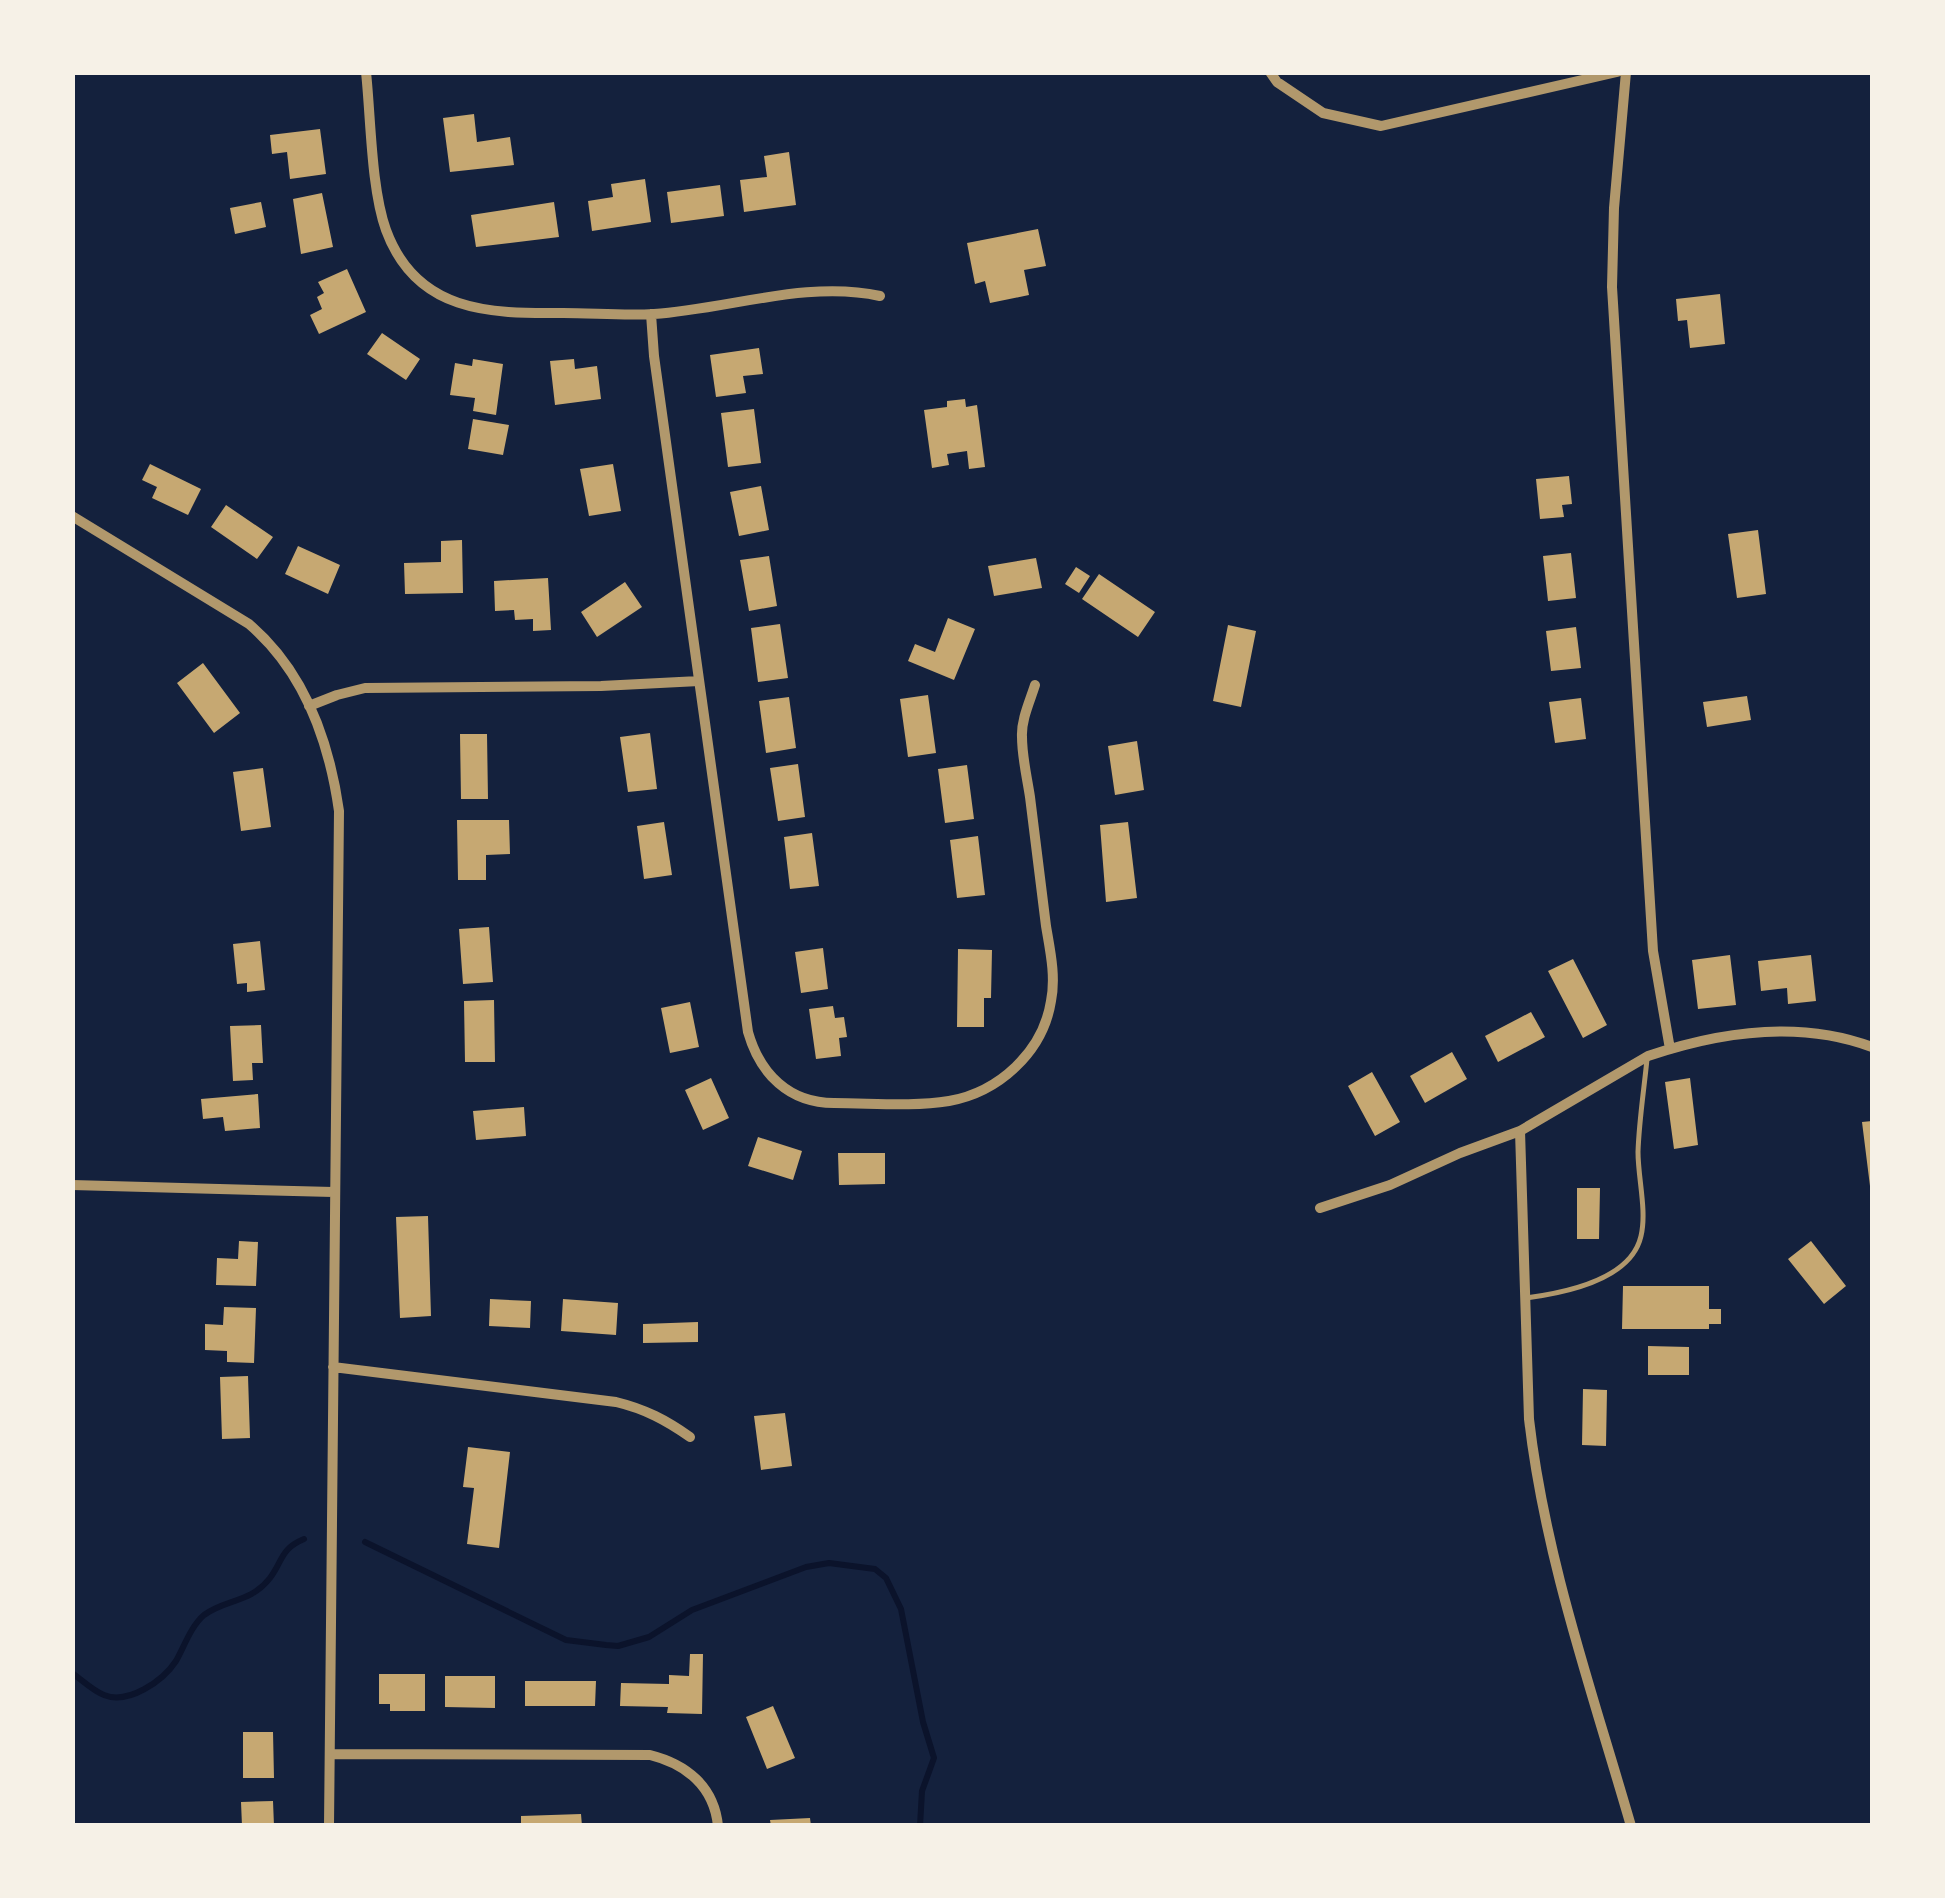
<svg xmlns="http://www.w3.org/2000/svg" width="1945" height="1898" viewBox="0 0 1945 1898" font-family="'Fira Sans',sans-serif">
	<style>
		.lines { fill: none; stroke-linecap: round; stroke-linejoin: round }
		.stream { stroke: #0b132b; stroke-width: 6 }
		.building { fill: #c6a872 }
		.service { stroke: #b1986c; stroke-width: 5 }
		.minor { stroke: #b1986c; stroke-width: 10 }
	</style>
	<rect width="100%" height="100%" fill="#14213d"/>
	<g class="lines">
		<path class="stream" d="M365 1542 566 1640 606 1645 618 1646 649 1637 692 1610 806 1567 829 1563 875 1569 886 1578 901 1609 923 1722 934 1758 922 1791 920 1826
			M72 1673C82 1680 93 1691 104 1695 128 1705 163 1681 176 1661 184 1647 191 1626 204 1615 225 1599 251 1603 270 1578 283 1561 280 1549 304 1539"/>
	</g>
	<path class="building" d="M474 114 477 142 510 137 514 165 450 172 443 118Z
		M320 129 326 174 290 179 287 152 272 154 270 135Z
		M789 152 796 205 744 212 740 180 767 177 764 156Z
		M645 179 651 222 592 231 588 201 613 197 611 184Z
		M720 185 724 216 671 223 667 192Z
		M322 193 333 247 301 254 293 199Z
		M261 202 266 227 235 234 230 208Z
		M554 202 559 237 476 247 471 215Z
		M1038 229 1046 266 1024 270 1029 295 990 303 985 281 975 284 967 243Z
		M347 269 366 312 319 334 310 315 322 309 317 297 324 293 318 282Z
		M1720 294 1725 344 1690 348 1687 320 1678 321 1676 299Z
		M382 333 420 359 406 380 367 354Z
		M759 348 763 374 743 376 746 393 716 397 710 355Z
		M473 359 503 364 496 415 473 411 475 398 450 395 455 363 472 366Z
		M574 359 575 369 597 366 601 399 555 405 550 361Z
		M965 399 966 407 977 405 985 467 969 469 967 451 947 454 949 465 932 468 924 410 947 407V401Z
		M754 409 761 463 728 467 721 413Z
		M473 419 509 425 503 455 468 449Z
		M150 464 201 489 188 515 152 498 157 487 142 480Z
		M613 464 621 511 589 516 580 469Z
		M1569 476 1572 504 1562 505 1564 517 1540 519 1536 479Z
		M761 486 769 530 739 536 730 492Z
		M226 505 273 537 257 559 211 527Z
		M1758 530 1766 594 1737 598 1728 534Z
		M462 540 463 593 405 594 404 563 441 562V541Z
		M298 546 340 565 328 594 285 574Z
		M1571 553 1576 598 1548 601 1543 556Z
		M769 556 777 606 749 611 740 560Z
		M1036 558 1042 588 994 596 988 566Z
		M1076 567 1090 576 1079 593 1065 584Z
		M1099 574 1155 612 1138 637 1082 599Z
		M548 578 551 630 533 631V619L515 620 514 610 495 611 494 581Z
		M625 582 642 607 597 637 581 612Z
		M948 618 975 629 954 680 908 661 915 644 935 652Z
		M780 624 788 678 758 682 751 628Z
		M1228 625 1256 631 1241 707 1213 701Z
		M1576 627 1581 668 1551 671 1546 631Z
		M203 663 240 713 214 733 177 683Z
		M928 695 936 753 908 757 900 699Z
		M1747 696 1751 720 1707 727 1703 702Z
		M789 697 796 748 766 753 759 701Z
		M1581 698 1586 739 1555 743 1549 702Z
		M650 733 657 789 628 792 620 737Z
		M460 734H487L488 799H461Z
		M1137 741 1144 790 1115 795 1108 746Z
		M798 764 805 817 778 821 770 768Z
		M967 765 974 819 945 823 938 769Z
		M263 768 271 827 241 831 233 772Z
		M457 820H509L510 854 486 855V880H458Z
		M664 822 672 875 644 879 637 826Z
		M1128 822 1137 898 1106 902 1100 825Z
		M812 833 819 886 790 889 784 837Z
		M978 836 985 895 957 898 950 840Z
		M489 927 493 982 463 984 459 929Z
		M260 941 265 990 247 992V983L237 984 233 944Z
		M823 948 828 989 801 993 795 952Z
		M958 949 992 950 991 998H984V1027H957Z
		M1730 955 1736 1005 1698 1009 1692 960Z
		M1811 955 1816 1001 1788 1004 1787 988 1761 991 1758 961Z
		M1573 959 1607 1025 1583 1038 1548 971Z
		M494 1000 495 1062H465L464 1001Z
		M690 1002 699 1047 670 1053 661 1008Z
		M833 1006 835 1018 844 1017 847 1037 839 1038 841 1056 816 1059 809 1009Z
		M1531 1012 1545 1037 1498 1062 1485 1036Z
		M261 1025 263 1063H252L253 1080 233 1081 230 1026Z
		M1452 1052 1467 1079 1425 1103 1410 1076Z
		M1372 1072 1400 1122 1375 1136 1348 1086Z
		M711 1078 729 1118 703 1130 685 1090Z
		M1690 1078 1698 1145 1674 1149 1665 1082Z
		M258 1094 260 1128 225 1131 223 1117 203 1119 201 1099Z
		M524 1107 526 1136 476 1140 473 1111Z
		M1872 1121V1185L1870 1186 1862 1122Z
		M758 1137 802 1151 793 1180 748 1166Z
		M838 1153H885V1184L839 1185Z
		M1577 1188H1600L1599 1239H1577Z
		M428 1216 431 1316 400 1318 396 1217Z
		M239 1241 258 1242 256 1286 216 1285 217 1258 238 1259Z
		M1811 1241 1846 1286 1824 1304 1788 1259Z
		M1623 1286H1709V1309H1721V1324H1709V1329H1622Z
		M490 1299 531 1301 530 1328 489 1326Z
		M563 1299 618 1303 616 1335 561 1331Z
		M224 1307 256 1308 254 1363 227 1362V1351L205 1350V1324L223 1325Z
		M698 1322V1342L643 1343V1324Z
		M1648 1346 1689 1347V1375H1648Z
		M248 1376 250 1438 222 1439 220 1377Z
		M1583 1389 1607 1390 1606 1446 1582 1445Z
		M785 1413 792 1466 761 1470 754 1416Z
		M468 1447 510 1452 499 1548 467 1544 474 1488 463 1487Z
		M690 1654H703L702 1714 667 1713 668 1707 620 1706 621 1683 669 1684V1675L689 1676Z
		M379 1674H425V1711H390V1704H379Z
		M445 1676H495V1708L445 1707Z
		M525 1681H596L595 1706H525Z
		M773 1706 795 1758 767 1769 746 1717Z
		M243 1732H273L274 1778H243Z
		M273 1801 274 1826H242L241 1802Z
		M581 1814 582 1826H521V1816Z
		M810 1818 811 1826H771L770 1820Z"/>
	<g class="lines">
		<path class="service" d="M1526 1298C1564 1293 1631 1280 1641 1236 1647 1211 1638 1178 1638 1152 1639 1121 1644 1090 1647 1059"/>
		<path class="minor" d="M366 72C371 119 371 188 386 230 416 312 489 314 563 313 593 313 625 316 654 314 728 309 807 280 880 296
			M1270 72 1277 82 1323 113 1381 126 1617 72
			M1626 72 1614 208 1612 287 1653 951 1670 1049
			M651 314 654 356 748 1032C760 1074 789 1103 834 1103 872 1103 912 1107 949 1101 999 1092 1043 1052 1051 1001 1056 976 1050 950 1046 926 1041 883 1035 840 1030 797 1027 777 1022 757 1022 737 1021 720 1030 701 1035 685
			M72 516 249 624C304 671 329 740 339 811L329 1826
			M309 706 337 695 365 688 601 686 699 681
			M1520 1131 1529 1419C1545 1558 1592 1691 1631 1826
			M72 1185 333 1192
			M1320 1208 1390 1185 1460 1153 1520 1131 1648 1056C1719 1032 1800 1020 1872 1047
			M333 1367 616 1402C645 1409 666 1420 690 1437
			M330 1754 650 1755C686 1764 714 1786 718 1826"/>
	</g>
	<rect width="1945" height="1898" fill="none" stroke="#f6f1e7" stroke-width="150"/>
</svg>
